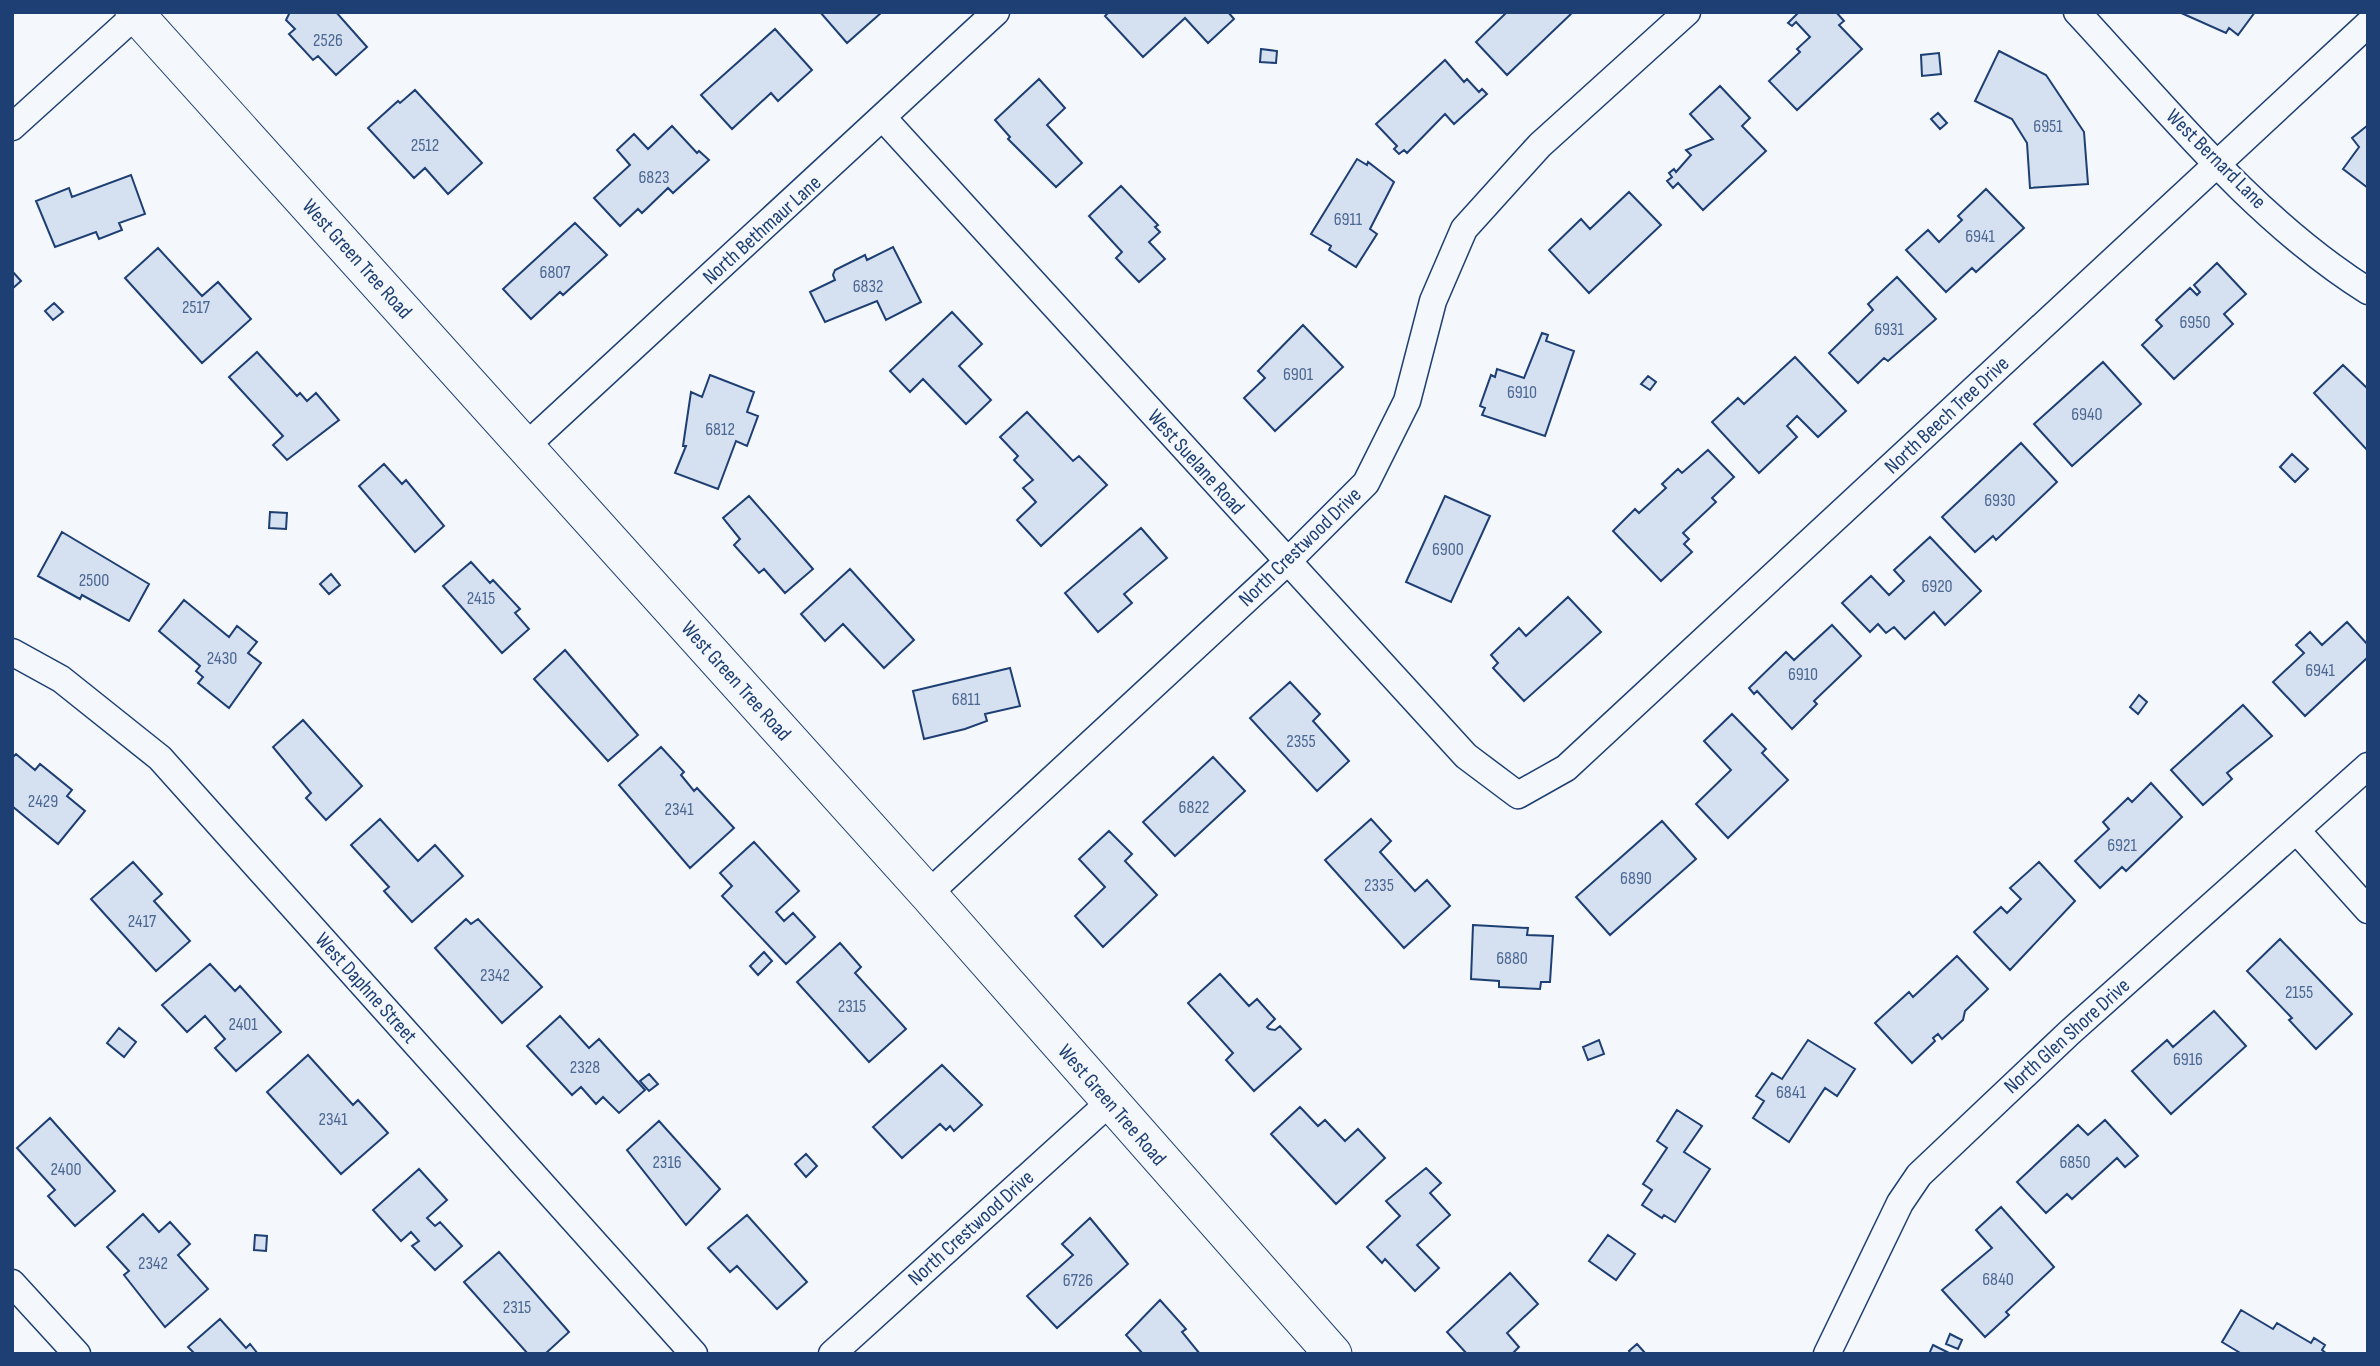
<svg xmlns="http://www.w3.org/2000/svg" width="2380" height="1366" viewBox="0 0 2380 1366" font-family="'Sofia Sans Condensed',sans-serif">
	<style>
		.building { fill: #d5e0f0; stroke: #1d3f73; stroke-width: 2 }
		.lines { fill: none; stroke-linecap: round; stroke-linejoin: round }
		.street-casing { stroke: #1d3f73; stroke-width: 29 }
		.secondary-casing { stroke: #1d3f73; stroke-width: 39 }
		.street { stroke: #f4f7fb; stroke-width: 26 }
		.secondary { stroke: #f4f7fb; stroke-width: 37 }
		.labels { text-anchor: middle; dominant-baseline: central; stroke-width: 5; stroke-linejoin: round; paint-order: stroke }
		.number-label { font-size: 18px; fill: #4b6792 }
		.street-label { font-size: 21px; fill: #1d3f73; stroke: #f4f7fb }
	</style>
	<rect width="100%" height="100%" fill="#f4f7fb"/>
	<path class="building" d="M290 12H336L367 47 336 75 318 56 313 60 289 34 295 29 286 20Z
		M820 12H882L847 43Z
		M1109 12H1228L1234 19 1208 43 1185 18 1143 57 1105 16Z
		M1507 12H1573L1507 75 1476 42Z
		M1799 12H1836L1844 21 1839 25 1862 49 1797 110 1769 81 1800 52 1797 49 1810 37 1796 22 1792 26 1788 23Z
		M2179 12H2255L2238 35 2229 28 2226 33Z
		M775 29 812 70 778 101 771 93 732 129 701 95Z
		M1261 49 1277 51 1276 63 1260 62Z
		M1999 51 2046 75 2084 132 2088 184 2030 188 2027 143 2012 119 1975 101Z
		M1939 53 1941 74 1922 76 1921 55Z
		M1445 60 1464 82 1467 79 1479 92 1482 89 1487 94 1454 124 1445 114 1407 153 1404 150 1399 154 1394 149 1397 146 1376 124Z
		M1039 79 1065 108 1047 125 1082 163 1056 187 1008 139 1010 137 995 120Z
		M1720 86 1750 118 1742 126 1766 151 1703 210 1678 183 1673 188 1667 181 1672 177 1669 173 1674 169 1676 172 1691 155 1686 150 1713 139 1690 114Z
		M415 90 482 163 448 194 425 168 414 178 368 128 398 101 400 103Z
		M1938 113 1947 123 1940 129 1931 119Z
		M2368 125V188L2343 169 2359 147 2352 138Z
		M672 126 697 153 699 151 709 160 673 193 668 188 642 213 638 209 620 226 594 198 630 165 617 150 634 134 648 149Z
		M1357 159 1367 165 1368 162 1394 182 1370 229 1377 234 1356 267 1329 250 1331 246 1311 234Z
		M131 175 145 214 119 223 122 230 99 239 96 232 55 247 36 201 69 188 72 197Z
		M1121 186 1158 225 1155 227 1160 232 1149 242 1165 259 1139 282 1116 258 1122 252 1089 216Z
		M1986 189 2024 228 1976 272 1972 268 1946 292 1906 250 1928 230 1939 242 1962 220 1958 216Z
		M1629 192 1661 225 1589 293 1549 250 1581 219 1590 229Z
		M575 223 607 255 563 295 560 292 531 319 503 289Z
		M893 247 921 302 886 320 877 301 825 322 810 292 835 280 833 275 835 270 865 255 867 260Z
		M158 248 202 296 218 282 251 319 202 363 125 278Z
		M2217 263 2246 294 2224 314 2233 324 2174 379 2142 345 2162 326 2156 320 2190 288 2197 295 2200 292 2194 285Z
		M12 271 21 281 12 289Z
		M1897 277 1936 319 1888 361 1884 358 1858 383 1829 353 1873 310 1868 304Z
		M54 303 63 312 53 320 45 311Z
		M952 312 982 344 959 366 991 400 966 424 923 379 910 392 890 371Z
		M1303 325 1343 367 1275 431 1244 398 1265 378 1258 371Z
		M1542 333 1548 335 1546 341 1574 351 1545 436 1482 415 1485 408 1480 406 1491 375 1495 377 1497 369 1524 378Z
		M257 352 297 396 300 393 307 401 316 393 339 420 287 460 273 445 283 436 229 377Z
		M1795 357 1846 411 1818 437 1797 416 1787 426 1797 437 1759 473 1712 422 1738 398 1744 404Z
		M2103 362 2141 404 2072 466 2034 424Z
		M2343 365 2368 389V451L2314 393Z
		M710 375 754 392 747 412 758 416 747 446 736 441 718 489 675 473 686 446H683L691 392 702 397Z
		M1648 376 1656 382 1650 390 1641 384Z
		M1027 412 1073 461 1079 456 1107 485 1041 546 1017 520 1036 502 1023 488 1033 480 1014 460 1018 456 1000 437Z
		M2021 443 2057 482 1996 540 1993 536 1975 552 1942 517Z
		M1708 450 1734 477 1712 498 1716 502 1683 533 1689 539 1684 544 1692 552 1661 581 1613 531 1635 509 1639 513 1666 488 1662 484 1678 469 1682 473Z
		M2292 454 2308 469 2295 482 2280 467Z
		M384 464 402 484 406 480 444 526 415 552 359 486Z
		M749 496 813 569 785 593 764 569 759 573 734 545 740 539 723 518Z
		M1445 496 1490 516 1451 602 1406 582Z
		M270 512 287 513 286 529 269 528Z
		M1141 528 1167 558 1124 594 1132 603 1098 632 1065 593Z
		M62 532 149 584 129 621 82 595 80 599 38 576Z
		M1930 537 1981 591 1945 625 1934 612 1905 639 1894 627 1886 633 1878 624 1870 632 1842 603 1871 576 1889 595 1904 581 1894 570Z
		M471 562 490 583 493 580 520 609 515 613 529 629 502 653 443 586Z
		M850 569 914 640 884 668 843 624 825 641 801 614Z
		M331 574 340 585 329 594 320 584Z
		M1568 597 1601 632 1524 701 1493 668 1498 663 1491 655 1519 628 1526 636Z
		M184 600 229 637 237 626 257 642 248 653 261 663 229 708 198 683 203 677 196 671 200 666 159 631Z
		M2347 622 2368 645V657L2305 716 2273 682 2304 653 2296 645 2310 632 2322 645Z
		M1832 625 1861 656 1814 701 1817 704 1792 729 1757 691 1754 694 1749 688 1786 652 1794 660Z
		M565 650 638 735 608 761 534 679Z
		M1010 668 1020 706 985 714 987 721 965 729 924 739 913 691Z
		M1290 682 1320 714 1313 721 1349 761 1317 791 1250 718Z
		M2139 695 2147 702 2138 714 2130 707Z
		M2243 705 2272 736 2227 773 2232 779 2203 805 2171 770Z
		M1732 714 1766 749 1762 753 1788 780 1728 838 1696 804 1731 770 1704 741Z
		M303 720 362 786 326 820 306 798 311 793 273 747Z
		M661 747 684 772 681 775 694 791 697 788 734 828 690 868 619 785Z
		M16 754 35 770 40 764 72 790 67 796 85 811 58 844 12 806V758Z
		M1213 757 1245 791 1175 856 1143 822Z
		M2151 783 2182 817 2126 871 2122 867 2100 888 2075 861 2109 829 2103 822 2128 798 2132 802Z
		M380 819 418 861 435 845 463 876 412 922 384 891 389 887 351 845Z
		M1371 819 1391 841 1380 852 1415 891 1427 880 1450 906 1404 948 1325 860Z
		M1662 821 1696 859 1610 935 1576 897Z
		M1109 831 1132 854 1125 861 1157 895 1103 947 1075 916 1105 887 1079 859Z
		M754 842 799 891 776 912 784 921 793 913 815 937 786 964 722 896 732 886 720 873Z
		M133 862 162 894 154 901 190 941 156 971 91 899Z
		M2039 862 2075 901 2010 970 1974 932 2001 907 2007 913 2021 899 2010 888Z
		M466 919 471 924 478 919 542 987 502 1023 435 948Z
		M1473 925 1528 928 1527 935 1553 936 1550 982H1541L1540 989 1499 987V981L1471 979Z
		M2280 939 2352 1014 2316 1049 2289 1020 2292 1018 2247 971Z
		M840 943 861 967 855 973 906 1029 869 1062 797 982Z
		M764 952 772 961 758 975 750 966Z
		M1957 956 1988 989 1965 1011 1963 1020 1942 1039 1938 1034 1933 1038 1935 1041 1912 1063 1875 1023 1909 992 1913 997Z
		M210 964 235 991 240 986 281 1032 236 1071 215 1048 225 1039 205 1016 187 1032 162 1005Z
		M1220 974 1249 1006 1257 999 1275 1019 1267 1027 1269 1029 1275 1030 1280 1026 1301 1049 1254 1091 1226 1060 1233 1053 1188 1003Z
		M2214 1011 2246 1046 2171 1114 2132 1071 2167 1040 2173 1047Z
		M560 1016 589 1048 599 1039 645 1090 619 1113 603 1097 596 1104 581 1087 572 1095 527 1046Z
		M119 1028 136 1042 124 1057 107 1043Z
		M1599 1040 1604 1054 1588 1060 1583 1047Z
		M1808 1040 1855 1069 1837 1096 1825 1088 1789 1142 1753 1118 1764 1101 1756 1096 1772 1073 1782 1079Z
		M308 1055 353 1105 358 1100 388 1133 341 1174 267 1092Z
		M942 1065 982 1105 954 1131 950 1126 946 1130 940 1124 902 1158 873 1127Z
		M649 1074 658 1084 649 1091 640 1081Z
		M1300 1107 1318 1126 1325 1120 1345 1141 1358 1129 1385 1158 1336 1204 1271 1134Z
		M1677 1110 1702 1126 1684 1152 1710 1169 1675 1222 1664 1215 1662 1218 1642 1205 1652 1190 1643 1184 1667 1148 1657 1141Z
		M50 1118 115 1191 75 1226 48 1196 55 1190 17 1148Z
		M2105 1120 2138 1156 2125 1167 2117 1158 2072 1199 2067 1194 2046 1213 2017 1182 2078 1125 2088 1135Z
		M659 1121 720 1189 686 1225 627 1150Z
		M806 1154 817 1166 806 1177 795 1164Z
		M1426 1168 1441 1183 1430 1193 1450 1215 1417 1245 1439 1268 1415 1291 1385 1259 1382 1263 1367 1247 1400 1216 1386 1201Z
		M419 1169 447 1200 427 1218 435 1226 440 1222 462 1246 435 1270 412 1246 419 1241 411 1232 401 1241 373 1210Z
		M2001 1207 2054 1267 2006 1312 2009 1315 1985 1337 1942 1290 1992 1248 1976 1230Z
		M143 1214 159 1232 170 1222 190 1244 178 1255 208 1289 165 1327 124 1275 129 1271 107 1247Z
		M747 1215 807 1282 777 1309 737 1266 730 1272 708 1248Z
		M1090 1218 1128 1264 1057 1328 1027 1296 1073 1255 1062 1244Z
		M255 1235 267 1236 266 1251 254 1250Z
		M1608 1235 1635 1254 1616 1280 1589 1261Z
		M499 1252 569 1332 545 1354H528L464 1282Z
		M1510 1273 1538 1304 1507 1333 1519 1347 1512 1354H1467L1447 1332Z
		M1160 1300 1186 1329 1182 1332 1200 1354H1143L1126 1335Z
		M2241 1310 2273 1329 2277 1323 2311 1343 2314 1338 2325 1345 2322 1350 2327 1354H2242L2222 1342Z
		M220 1319 246 1348 250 1344 258 1354H195L188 1347Z
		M1950 1334 1962 1340 1958 1349 1946 1344Z
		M1637 1344 1646 1354H1631L1629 1351Z
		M1933 1345 1951 1354H1929Z"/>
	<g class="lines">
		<g class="street-casing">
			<path id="street" d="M2077 12C2167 109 2255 220 2368 291
				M884 119 1466 756 1518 795 1566 768 2368 24
				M12 127 139 12
				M526 446 996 12
				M12 652 61 679 160 758 694 1354
				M2297 831 2368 910
				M928 894 1287 562 1366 483 1407 401 1433 301 1464 229 1540 145 1687 12
				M12 1283 77 1354
				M832 1354 1110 1102
				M1827 1354 1900 1203 1919 1175 2069 1033 2368 766"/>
		</g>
		<g class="secondary-casing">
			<path id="secondary" d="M134 12 928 894 1333 1354"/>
		</g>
		<use href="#street" class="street"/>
		<use href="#secondary" class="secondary"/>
	</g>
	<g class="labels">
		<g class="number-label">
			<text x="328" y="40">2526</text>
			<text x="2048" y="126">6951</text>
			<text x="425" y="145">2512</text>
			<text x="654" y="177">6823</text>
			<text x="1348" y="219">6911</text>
			<text x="1980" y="236">6941</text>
			<text x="555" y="272">6807</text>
			<text x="868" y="286">6832</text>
			<text x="196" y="307">2517</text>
			<text x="2195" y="322">6950</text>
			<text x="1889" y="329">6931</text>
			<text x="1298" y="374">6901</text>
			<text x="1522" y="392">6910</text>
			<text x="2087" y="414">6940</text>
			<text x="720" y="429">6812</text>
			<text x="2000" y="500">6930</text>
			<text x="1448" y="549">6900</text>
			<text x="94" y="580">2500</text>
			<text x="1937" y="586">6920</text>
			<text x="481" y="598">2415</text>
			<text x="222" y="658">2430</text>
			<text x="2320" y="670">6941</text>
			<text x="1803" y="674">6910</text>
			<text x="966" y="699">6811</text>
			<text x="1301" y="741">2355</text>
			<text x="43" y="801">2429</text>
			<text x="1194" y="807">6822</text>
			<text x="679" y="809">2341</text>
			<text x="2122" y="845">6921</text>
			<text x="1636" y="878">6890</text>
			<text x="1379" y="885">2335</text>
			<text x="142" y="921">2417</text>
			<text x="1512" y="958">6880</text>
			<text x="495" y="975">2342</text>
			<text x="2299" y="992">2155</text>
			<text x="852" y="1006">2315</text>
			<text x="243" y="1024">2401</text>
			<text x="2188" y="1059">6916</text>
			<text x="585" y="1067">2328</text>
			<text x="1791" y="1092">6841</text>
			<text x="333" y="1119">2341</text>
			<text x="667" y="1162">2316</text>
			<text x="2075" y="1162">6850</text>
			<text x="66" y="1169">2400</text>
			<text x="153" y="1263">2342</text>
			<text x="1998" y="1279">6840</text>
			<text x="1078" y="1280">6726</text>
			<text x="517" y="1307">2315</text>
		</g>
		<g class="street-label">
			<text transform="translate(2216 159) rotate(45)">West Bernard Lane</text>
			<text transform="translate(762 230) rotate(-42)">North Bethmaur Lane</text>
			<text transform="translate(357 259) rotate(48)">West Green Tree Road</text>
			<text transform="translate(1947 415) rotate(-43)">North Beech Tree Drive</text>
			<text transform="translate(1196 462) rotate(48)">West Suelane Road</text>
			<text transform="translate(1300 547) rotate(-44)">North Crestwood Drive</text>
			<text transform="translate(736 681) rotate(48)">West Green Tree Road</text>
			<text transform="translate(366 988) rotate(48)">West Daphne Street</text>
			<text transform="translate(2067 1036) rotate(-42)">North Glen Shore Drive</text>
			<text transform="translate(1112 1105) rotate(49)">West Green Tree Road</text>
			<text transform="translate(971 1228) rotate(-42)">North Crestwood Drive</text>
		</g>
	</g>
	<rect width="2380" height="1366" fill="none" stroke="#1d3f73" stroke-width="28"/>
</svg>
